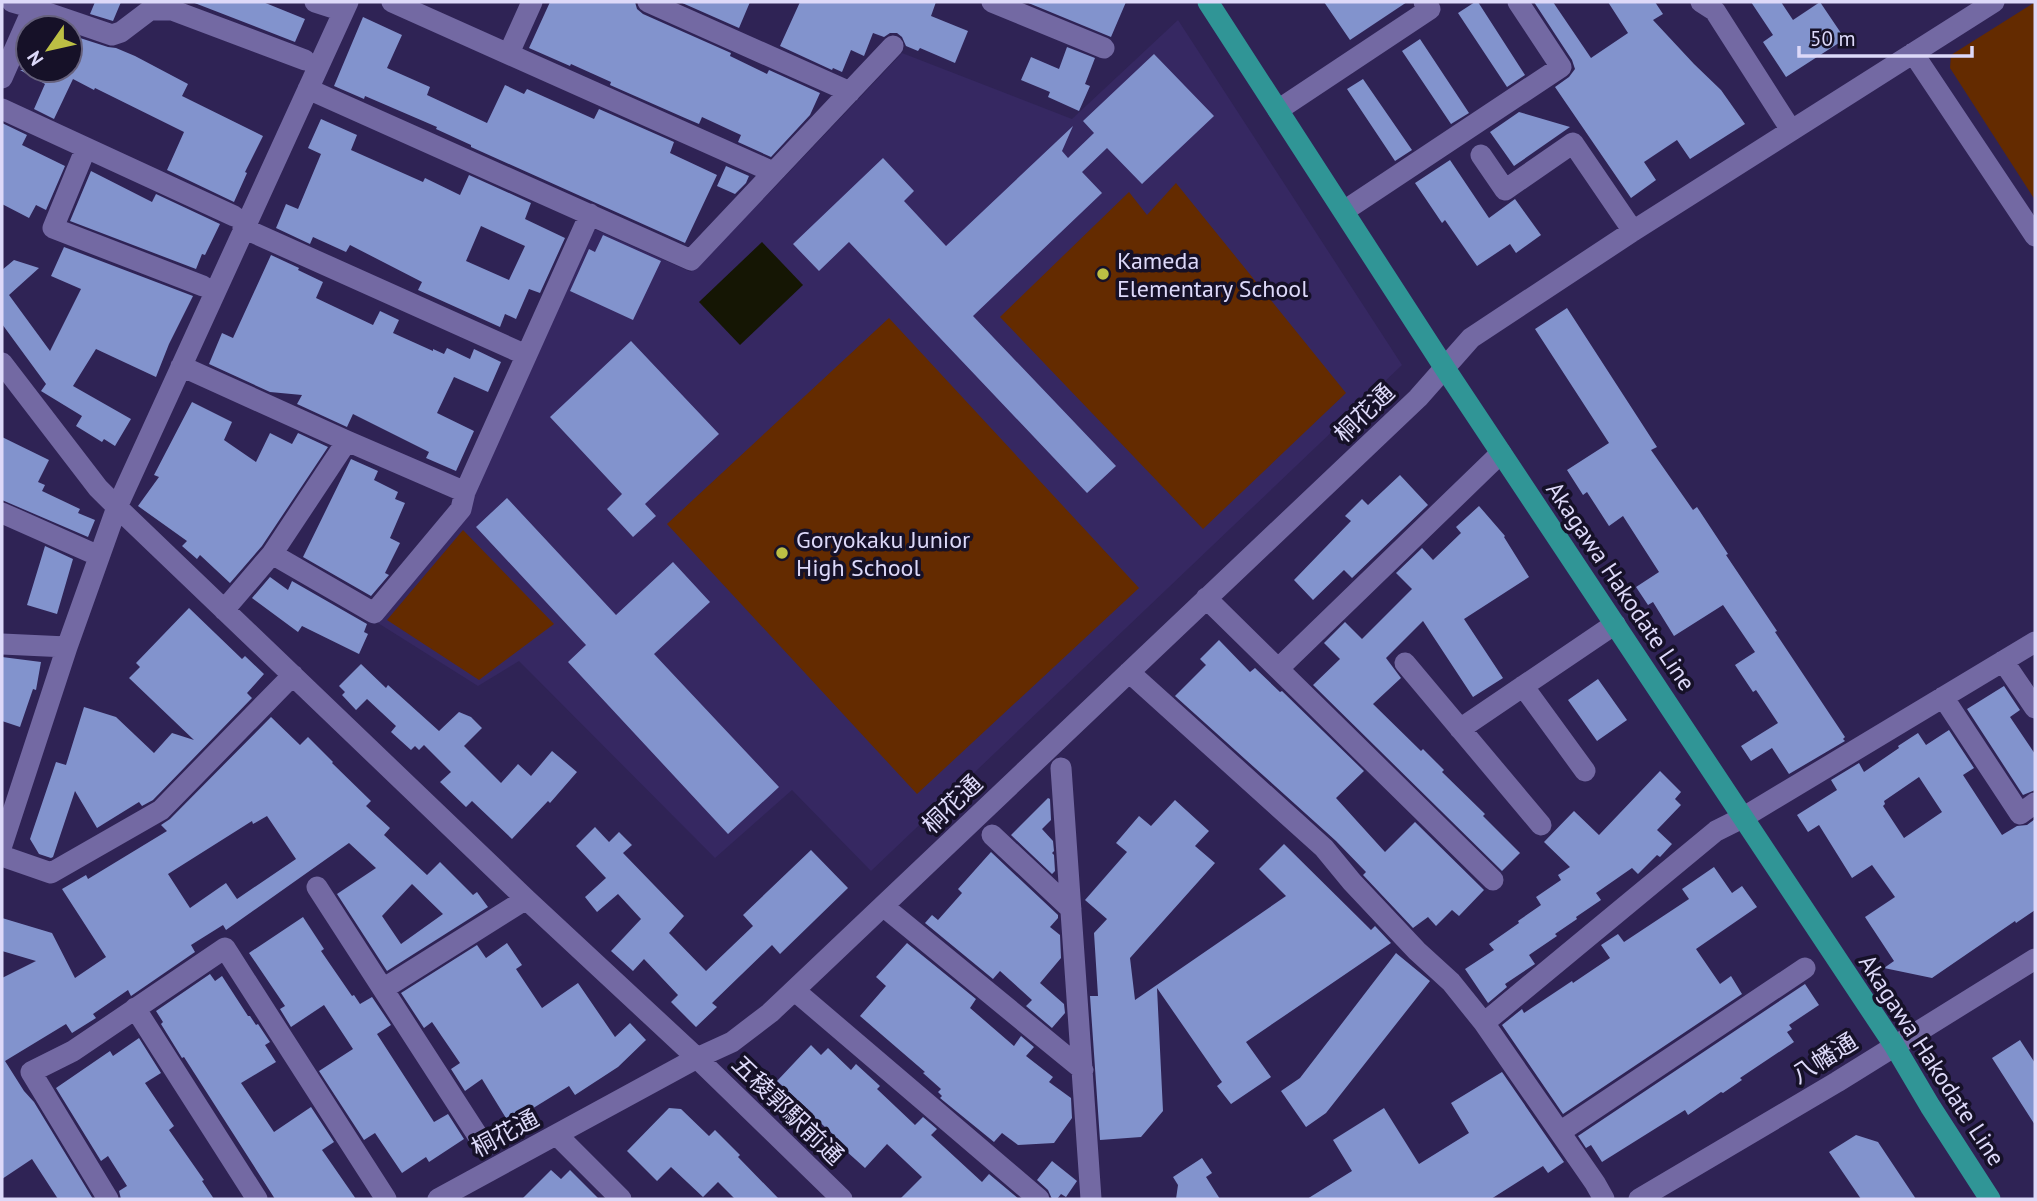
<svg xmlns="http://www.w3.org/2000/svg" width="2037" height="1201" viewBox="0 0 2037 1201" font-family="'PT Sans','Noto Sans JP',sans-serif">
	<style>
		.built { fill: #362862 }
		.green { fill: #642b00 }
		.water { fill: #151604 }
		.building { fill: #8293cd; fill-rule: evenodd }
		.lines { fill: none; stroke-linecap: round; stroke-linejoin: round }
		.minor { stroke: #7369a3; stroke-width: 21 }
		.major { stroke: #309596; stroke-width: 21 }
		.poi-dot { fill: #bcbf44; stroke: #161128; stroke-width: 2.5 }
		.labels { text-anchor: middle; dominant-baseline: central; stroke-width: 7; stroke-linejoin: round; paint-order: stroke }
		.poi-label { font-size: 24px; fill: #ddd9f9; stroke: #161128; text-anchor: start }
		.street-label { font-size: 24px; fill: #ddd9f9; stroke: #161128 }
	</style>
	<rect width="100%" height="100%" fill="#2f2355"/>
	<path class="built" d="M1178 20 1402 365 871 871 792 790 715 858 519 661 478 686 378 623 465 515 594 229 691 272 778 184 902 53 1072 119Z"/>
	<path class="green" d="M2035 2V200L1950 68 1951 55Z
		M1176 183 1346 393 1203 529 1000 317 1129 192 1147 215Z
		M889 318 1139 588 917 794 667 524Z
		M463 530 554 624 479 680 387 620Z"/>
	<path class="water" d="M762 242 803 285 740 345 699 302Z"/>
	<path class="building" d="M95 2H121L113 21 90 14Z
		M192 2H263L305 19 295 42Z
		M550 2H635L637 9 643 14 731 53 730 56 767 74 769 70 820 93 810 115 771 157 738 142 741 135 702 117 699 124 685 118 610 85 611 82 571 64 570 66 529 48Z
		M680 2H750L739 28Z
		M800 2H936L931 16 968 31 955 63 920 48 918 51 906 46 902 37 897 33H890L884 37 873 33 864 56 851 50 842 72 833 68 832 70 780 46Z
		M1026 2H1126L1111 37Z
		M1324 2H1407L1350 40Z
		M1475 2H1478L1525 75 1507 87 1458 13Z
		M1534 2H1553L1591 58 1628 33 1608 2H1655L1663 14 1653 20 1694 64 1721 90 1745 124 1690 159 1677 140 1644 162 1656 180 1631 198 1555 87 1569 77 1575 69 1572 60Z
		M1751 2H1781L1793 20 1820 2 1845 39 1786 77 1763 42 1773 35Z
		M363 17 402 35 387 68 430 87 427 95 487 123 505 85 524 94 527 89 594 119 599 109 674 142 670 153 717 175 685 243 471 147V145L436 129 437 127 365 96 364 99 334 86Z
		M70 35 79 40 80 38 108 47 116 48 135 56 188 84 182 96 263 136 245 172 247 173 234 202 167 170 184 132 95 88 94 90 73 79 54 119 34 109 45 84 20 70H70Z
		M1420 39 1469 113 1451 124 1402 51Z
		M1067 47 1095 58 1085 84 1090 86 1079 111 1048 97 1050 92 1021 80 1031 57 1059 69Z
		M1154 54 1214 116 1142 184 1107 148 1082 172 1102 193 973 316 1116 466 1087 493 849 242 819 271 793 244 883 158 914 191 904 201 946 246 1073 126 1062 151 1068 158 1094 133 1083 121Z
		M1363 79 1412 150 1395 161 1347 89Z
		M1519 112 1570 127 1514 166 1490 132Z
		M321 119 357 135 351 150 423 182 425 178 460 195 469 175 531 203 525 219 565 238 540 293 529 289 516 319 505 314 500 327 418 290 422 282 350 245 346 252 313 237 310 244 276 228 286 204 298 209 321 154 308 148ZM481 226 525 246 509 280 466 261Z
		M2 123 27 135 22 145 65 166 46 210 36 205 29 218 2 204Z
		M1450 160 1489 218 1515 199 1541 235 1516 253 1510 244 1477 266 1445 220 1442 223 1415 183Z
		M726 166 749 176 746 183 735 194 717 186Z
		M91 171 152 202 156 194 220 224 205 255 202 254 196 269 70 221Z
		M603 235 661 261 633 320 570 291 589 249 595 252Z
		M64 247 193 296 169 344 156 377 96 349 73 386 131 419 115 446 104 439 102 442 76 426 82 416 41 391 46 384 2 324V270L14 260 39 268 9 295 50 351 81 289 51 276Z
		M271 255 299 268 298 270 323 282 316 298 373 325 380 311 399 320 393 333 433 351V349L444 354 447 348 470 359 474 349 501 362 488 392 454 377 437 413 474 431 456 471 426 458 429 452 353 414 347 427 297 404 302 395 270 392 209 364 222 333 233 338Z
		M1567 308 1657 447 1651 450 1693 510 1697 507 1728 554 1726 555 1777 631 1775 632 1845 737 1843 739 1845 741 1789 774 1772 748 1751 761 1741 746 1778 723 1756 690 1753 692 1735 665 1755 652 1723 605 1674 636 1653 602 1648 605 1636 587 1659 572 1623 516 1609 526 1587 492 1583 495 1567 470 1609 443 1535 329Z
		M631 341 719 434 645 504 656 516 633 537 607 509 622 494 550 417Z
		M192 402 232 422 224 440 256 462 270 433 292 444 298 433 328 447 262 546 230 583 200 555 197 559 182 546 187 541 138 506 159 477 154 475Z
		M2 437 49 460 38 482 45 485 42 491 80 509 78 513 95 520 88 537 2 500Z
		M351 459 378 471 374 480 398 492 395 499 405 503 390 538 400 543 385 573 389 575 371 596 303 557Z
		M1400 475 1428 505 1352 578 1344 570 1313 600 1294 580 1351 521 1345 516 1362 499 1368 505Z
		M507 498 616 615 673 562 710 602 654 654 779 787 728 834 568 662 586 645 476 527Z
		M1479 506 1505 536 1504 537 1529 577 1464 619 1503 678 1473 697 1423 621 1386 658 1401 678 1373 704 1421 751 1423 749 1444 770 1442 772 1485 814 1483 816 1520 853 1502 871 1313 685 1340 659 1324 643 1345 622 1362 639 1412 589 1396 573 1422 548 1433 560 1461 533 1456 527Z
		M45 546 73 559 57 614 27 605Z
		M270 577 288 590 292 581 367 624 364 632 368 634 359 654 302 626 298 632 252 598Z
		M189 608 242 659 245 656 264 674 247 693 252 698 153 800 142 806 139 802 97 828 75 791 53 857 51 858 39 854 30 839 56 762 66 765 84 707 116 717 154 753 172 733 194 740 129 678 140 667 136 663Z
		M1219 640 1250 672 1255 668 1280 692 1282 691 1364 771 1336 798 1385 852 1415 822 1484 890 1459 916 1452 910 1436 926 1428 917 1413 928 1363 875 1366 872 1336 841 1175 696 1206 665 1200 659Z
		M2 657 41 662 36 690 33 689 20 727 2 721Z
		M361 664 386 688 388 685 439 731 459 712 471 717 482 728 464 746 501 783 518 764 531 776 552 751 577 772 550 803 548 801 512 839 472 801 466 807 440 782 451 772 424 745 419 750 415 746 411 750 391 732 396 726 367 699 356 710 342 695 345 692 339 686Z
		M1598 679 1627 720 1597 741 1568 700Z
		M2004 686 2020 710 2010 717 2035 754V790L2023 795 1967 709Z
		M271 717 300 745 308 737 333 762 332 763 371 801 366 806 390 828 384 835 427 875 440 862 473 895 477 892 488 907 387 971 337 894 376 868 349 843 226 930 223 925 191 945 195 952 131 996 128 990 93 1014 96 1018 72 1033 66 1024 5 1061 24 1091 34 1102 93 1199H58L32 1159 2 1179V978L36 961 2 951V918L52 933 75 978 106 957 62 889 86 875 88 879 167 831 161 825 170 819ZM267 816 296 859 237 899 226 883 190 908 168 874 252 821 253 824ZM412 884 443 914 401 944 382 916Z
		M1949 730 1974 768 1963 775 2002 835 2017 826 2027 825 2035 819V910L2016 923 2015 921 1932 978 1884 968 1894 961 1865 917 1895 897 1872 865 1852 878 1819 825 1808 832 1797 815 1837 790 1831 780 1859 763 1864 772 1899 748 1898 746 1918 733 1926 745ZM1919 777 1942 812 1904 838 1883 806 1885 804 1884 801Z
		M1660 771 1681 792 1675 799 1681 805 1657 830 1672 844 1660 857 1657 855 1638 874 1632 868 1596 893 1601 900 1576 917 1577 919 1555 934 1557 936 1529 955 1535 964 1505 984 1507 987 1488 1003 1465 969 1494 950 1489 944 1519 923 1518 921 1541 905 1536 897 1561 880 1558 875 1570 867 1544 842 1574 811 1599 835Z
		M1048 798 1050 799 1051 820 1042 829 1053 841 1054 851 1052 853 1054 855 1055 871 1052 874 1011 835Z
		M1175 800 1209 831 1195 846 1215 863 1130 958 1135 1000 1286 896 1259 869 1284 844 1371 930 1375 926 1391 943 1246 1042 1271 1077 1231 1104 1217 1086 1222 1082 1157 988 1163 1111 1141 1137 1100 1140 1090 996H1098L1094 933 1107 919 1085 900 1127 852 1116 843 1139 816 1151 826Z
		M595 827 609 842 619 832 632 845 623 853 684 916 669 933 706 971 753 926 743 915 811 850 848 888 780 954 772 945 712 1003 717 1007 696 1027 671 1002 678 995 644 959 633 971 611 951 641 919 618 894 597 912 585 897 606 878 576 846Z
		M991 852 1058 915V918L1050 927 1060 935 1061 958 1040 983 1064 1004 1065 1013 1052 1028 1026 1006 1032 1000 1000 971 993 979 925 923 932 915 938 920 962 893 958 889Z
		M1714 867 1732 893 1742 886 1757 907 1696 949 1720 984 1731 976 1742 994 1563 1114 1502 1025 1522 1009 1524 1013 1572 981 1573 983 1610 958 1601 945 1618 934 1624 942 1689 899 1682 889Z
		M303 917 324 949 321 951 352 996 354 995 360 1004 372 997 391 1025 377 1034 434 1122 448 1114 464 1139 429 1162 426 1157 402 1173 375 1133 364 1140 319 1071 353 1049 324 1005 291 1027 280 1009 285 1006 249 953Z
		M507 943 522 965 516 969 542 1008 578 983 615 1037 630 1023 646 1040 618 1067 575 1095 569 1086 509 1123 482 1079 465 1091 451 1069 460 1063 432 1022 424 1028 401 993 477 945 486 958Z
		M907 943 976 999 970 1008 1014 1046 1021 1036 1034 1047 1026 1056 1053 1077 1049 1082 1071 1098 1072 1118 1054 1143 1018 1145 1002 1133 994 1142 940 1098 942 1096 938 1092 941 1089 923 1073 925 1072 860 1016 886 986 876 977Z
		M1396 953 1430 981 1326 1113 1306 1127 1281 1091 1300 1078Z
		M210 974 215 981 222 976 248 1016H250L256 1025 258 1024 270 1042 265 1045 276 1062 241 1083 274 1132 311 1107 334 1142 322 1150 356 1199H275L184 1057 182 1058 161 1024 163 1022 156 1011Z
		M1805 984 1819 1005 1789 1025 1792 1029 1787 1032 1794 1042 1740 1078 1742 1080 1723 1093 1721 1092 1688 1115 1685 1110 1602 1162 1591 1145 1586 1148 1578 1136Z
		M139 1038 161 1073 145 1083 174 1126 169 1130 204 1180 202 1181 214 1199H121L119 1191 127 1186 108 1156 101 1161 56 1088 110 1051 113 1056Z
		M2020 1040 2035 1063V1125L1992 1058Z
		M811 1045 821 1055 828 1048 851 1070 856 1064 880 1086 877 1089 915 1125 923 1117 937 1129 931 1135 982 1182 989 1174 1019 1199H900L922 1177 887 1144 865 1168 836 1142 838 1139 812 1115 813 1114 777 1081Z
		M1502 1072 1564 1162 1548 1173 1543 1166 1491 1199H1307L1352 1171 1333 1140 1384 1108 1419 1164 1469 1133 1451 1103Z
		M669 1108 681 1109 709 1136 715 1130 740 1155 738 1157 779 1199H735L718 1182 703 1197 671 1167 657 1181 627 1151Z
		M1856 1135 1878 1142 1916 1199H1861L1829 1152Z
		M1202 1158 1212 1173 1206 1177 1220 1199H1176L1178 1185 1173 1177Z
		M1052 1161 1077 1181 1066 1197 1061 1194 1057 1199H1052L1048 1190 1037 1180Z
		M551 1170 561 1179 570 1170 599 1199H522Z"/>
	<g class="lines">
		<path class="minor" d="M315 2 343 11
			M392 2 773 172
			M648 2 850 92
			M992 2 1104 48
			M1701 2 1715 11 1791 130
			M33 8 112 35 121 32 150 10H172L305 60
			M509 53 532 2
			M1913 53 2035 236
			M2 78 33 8 12 2
			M308 89 691 260 893 46
			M2 109 234 216
			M1278 110 1430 9 1424 2
			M86 148 53 228 203 286
			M1481 155 1505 190 1573 143 1633 231
			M1344 211 1561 67 1518 2
			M243 228 526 355
			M2 363 98 488 117 507 526 899 697 1058 842 1199
			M181 366 347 441 465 492 590 214
			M2 513 99 556
			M272 554 374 613 461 509 465 492
			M1206 598 1493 880
			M224 610 272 554 347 441
			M2 644 67 647
			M2003 661 2035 708
			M1405 663 1541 825
			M1279 668 1501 453
			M1129 672 1324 848 1352 882 1417 951 1451 982 1484 1023 1595 1183 1604 1199
			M1523 686 1585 771
			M1943 697 2020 814 2035 803
			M1460 729 1615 624
			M1061 768 1091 1199
			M992 835 1071 909
			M2 845 67 647 117 507 348 2
			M2 856 51 873 161 810 293 675
			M317 887 485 1147
			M883 906 1083 1070
			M383 989 526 899
			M794 990 1039 1199
			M135 1008 257 1199
			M1484 1023 1716 831 1744 817 2035 642
			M1560 1132 1805 968
			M557 1135 621 1199
			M108 1199 31 1072 73 1051 225 948 386 1199
			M438 1199 697 1058 732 1042 770 1013 788 996 1418 398 1471 338 1633 231 1994 2
			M1639 1199 1837 1082 2035 959"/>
		<path class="major" d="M1208 2 1444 367 1894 1045 1930 1106 1990 1199"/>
	</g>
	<g class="poi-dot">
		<circle cx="1103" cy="274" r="7"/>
		<circle cx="782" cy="553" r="7"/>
	</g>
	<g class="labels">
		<g class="poi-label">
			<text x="1117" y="260">Kameda<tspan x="1117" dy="28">Elementary School</tspan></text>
			<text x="796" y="539">Goryokaku Junior<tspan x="796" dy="28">High School</tspan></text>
		</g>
		<g class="street-label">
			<text transform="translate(1364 413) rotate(-44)">桐花通</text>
			<text transform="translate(1621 586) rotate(56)">Akagawa Hakodate Line</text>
			<text transform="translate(952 804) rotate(-44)">桐花通</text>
			<text transform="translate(1824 1058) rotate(-32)">八幡通</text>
			<text transform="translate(1932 1060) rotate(57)">Akagawa Hakodate Line</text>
			<text transform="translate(788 1110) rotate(44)">五稜郭駅前通</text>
			<text transform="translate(505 1133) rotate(-28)">桐花通</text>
		</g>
	</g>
	<rect width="2037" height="1201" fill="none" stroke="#ddd9f9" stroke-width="7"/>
	<g transform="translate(49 49) rotate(236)"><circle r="33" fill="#161128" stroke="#66617c" stroke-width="2"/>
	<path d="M0-5L12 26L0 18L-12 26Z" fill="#bcbf44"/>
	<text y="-10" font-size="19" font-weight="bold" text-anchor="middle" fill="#ddd9f9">N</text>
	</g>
	<path d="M1799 46v10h173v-10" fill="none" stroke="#ddd9f9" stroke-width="3.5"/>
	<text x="1810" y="46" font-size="21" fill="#ddd9f9" stroke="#161128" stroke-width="5" paint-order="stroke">50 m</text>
</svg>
